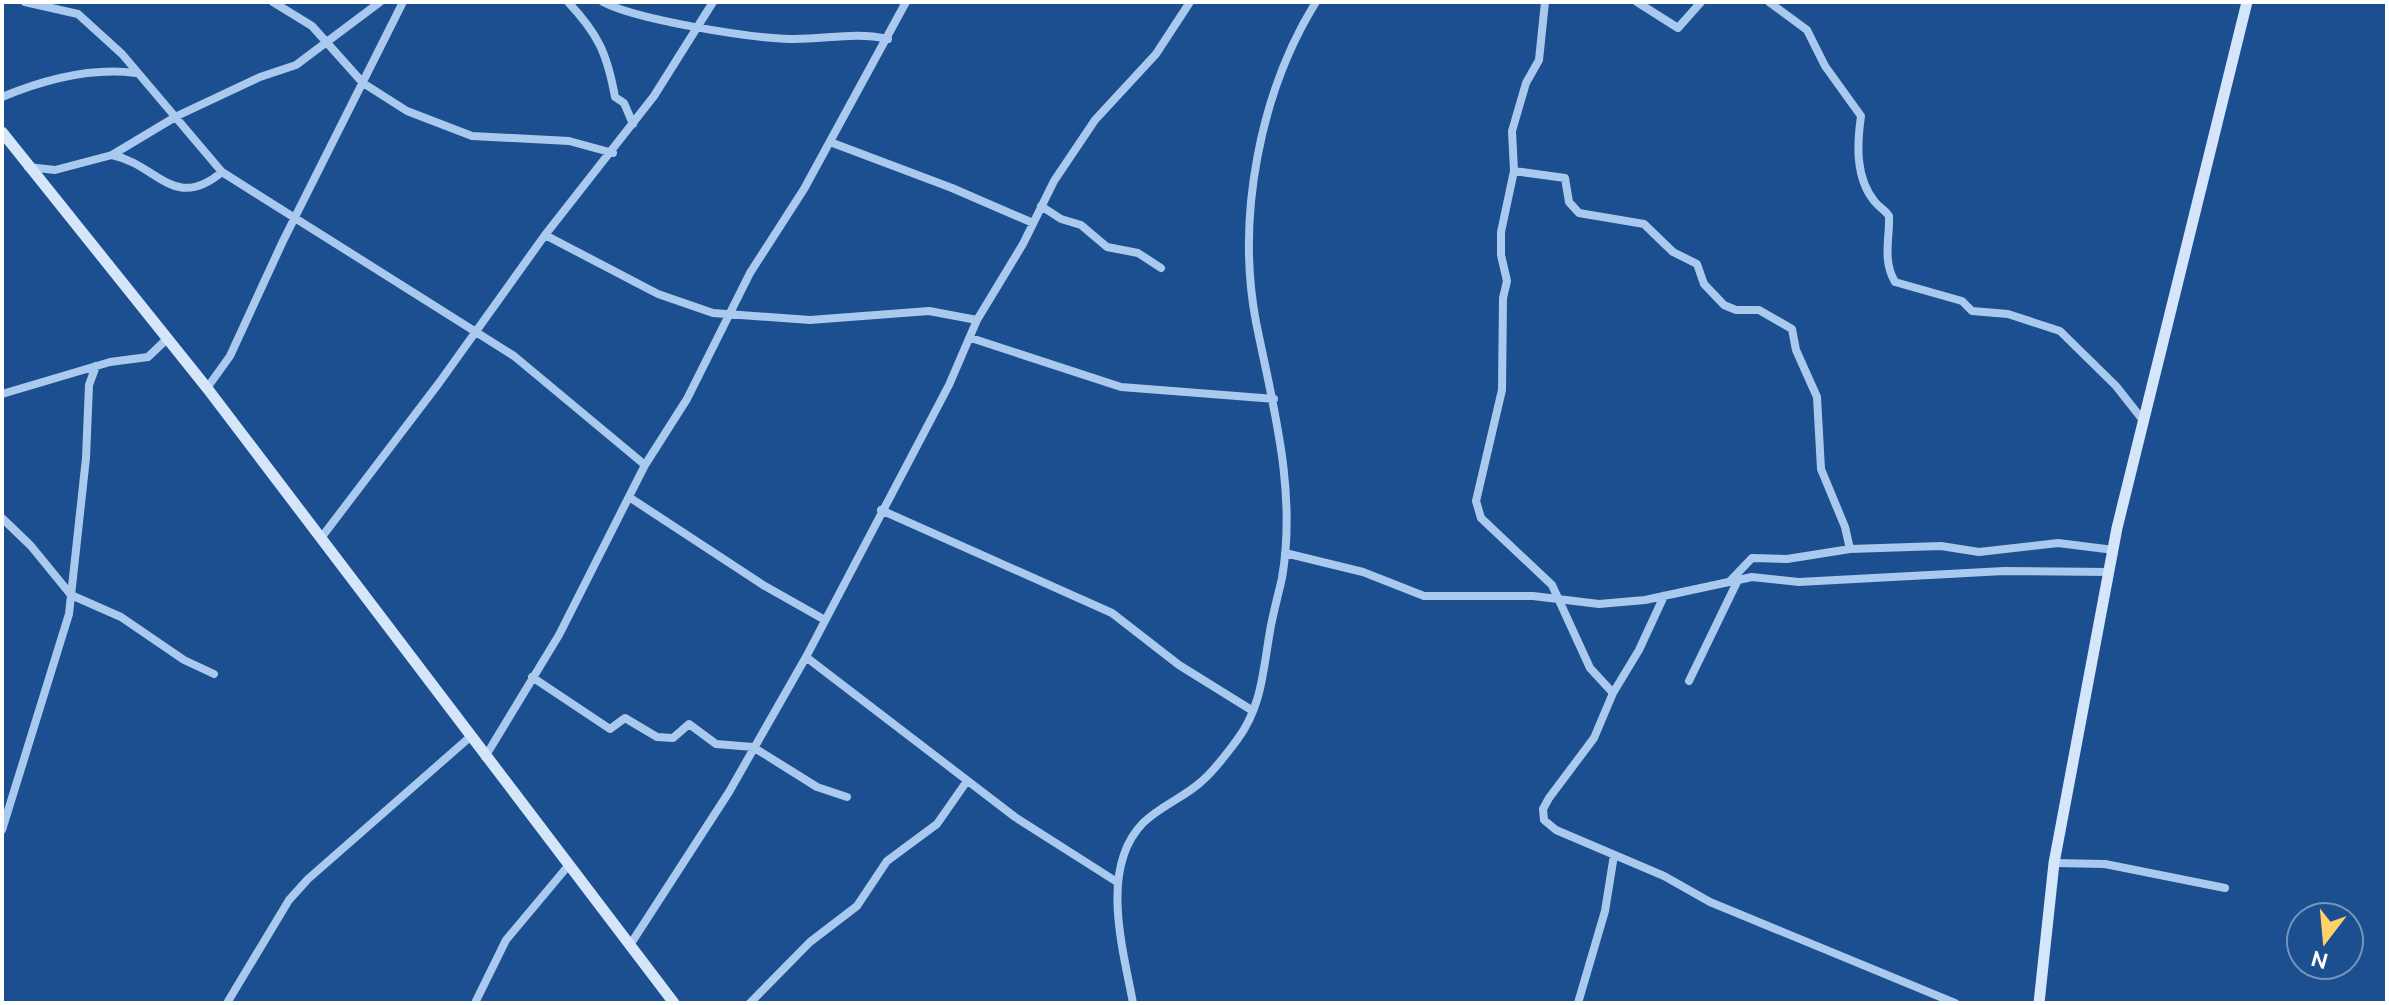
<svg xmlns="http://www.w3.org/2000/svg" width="2389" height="1005" viewBox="0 0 2389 1005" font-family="Ubuntu,sans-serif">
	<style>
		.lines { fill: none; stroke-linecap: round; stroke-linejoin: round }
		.minor { stroke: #a9c9ee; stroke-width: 8 }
		.secondary { stroke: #d6e6fa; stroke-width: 11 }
	</style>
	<rect width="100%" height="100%" fill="#1b4f8f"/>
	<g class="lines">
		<path class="minor" d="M25 2 78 14 122 54 222 172 514 356 645 465
			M273 2 312 26 363 83 407 111 472 136 569 141 613 153
			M568 2C598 34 607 53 615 97L624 103 633 124
			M603 2C637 20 750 38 790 39 824 40 854 31 888 39
			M1545 2 1539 60 1526 83 1512 131 1514 171 1501 232V255L1507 281 1503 298 1502 390 1476 501 1481 518 1552 585 1590 668 1613 693
			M1637 2 1678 28 1701 2
			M1769 2 1807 30 1825 66 1861 116C1857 144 1855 178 1875 202 1880 208 1885 210 1889 216 1890 238 1882 260 1895 282L1962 301 1972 311 2008 314 2060 331 2116 386 2142 419
			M2 97C43 80 91 67 136 73
			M830 142 952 188 1033 223
			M112 155C158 165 174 212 222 172
			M28 167 55 170 112 155 177 116 260 77 296 65 380 2
			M1514 171 1565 178 1569 202 1579 213 1644 224 1673 252 1697 264 1704 284 1724 305 1736 310H1759L1792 329 1796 350 1817 397 1821 469 1845 527 1850 549
			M1041 206 1061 219 1081 225 1107 247 1138 253 1161 268
			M545 235 658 294 713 313 810 320 929 311 977 320
			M971 338 1121 387 1274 399
			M207 388 230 356 283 241 403 2
			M2 394 110 362 148 357 168 338
			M629 497 763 585 825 620
			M881 510 1112 613 1179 665 1253 711
			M2 518 31 546 71 595 121 617 184 660 214 674
			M321 538 439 383 545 235 654 96 713 2
			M1285 553 1363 572 1424 596H1533L1599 604 1645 600 1752 577 1799 582 2004 571 2109 572
			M1730 581 1752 558 1787 559 1850 549 1941 546 1979 552 2058 543 2114 550
			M1664 596 1639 650 1613 693 1594 738 1549 798 1543 809 1544 820 1556 830 1664 876 1710 902 1955 1003
			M806 657 1015 817 1117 882
			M532 677 610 729 625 718 657 737 673 738 689 724 716 744 753 747 817 787 847 797
			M1689 681 1738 580
			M485 757 559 635 645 465 687 399 750 273 804 189 906 2
			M2 830 69 614 86 458 89 385 96 366
			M2054 863 2105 864 2225 888
			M630 945 729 792 806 657 949 385 977 320 1023 244 1054 181 1095 120 1156 54 1190 2
			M227 1003 289 900 308 879 470 737
			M475 1003 506 940 568 866
			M750 1003 810 942 857 906 887 861 937 824 967 781
			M1133 1003C1123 949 1099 868 1143 823 1160 806 1185 797 1202 781 1215 770 1227 753 1237 740 1262 707 1263 670 1270 631 1273 613 1278 596 1282 578 1297 491 1273 406 1256 322 1236 217 1260 92 1316 2
			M1578 1003 1605 911 1614 855"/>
		<path class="secondary" d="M2 132 207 388 674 1003
			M2039 1003 2054 863 2117 528 2247 2"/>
	</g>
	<rect width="2389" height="1005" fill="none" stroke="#ffffff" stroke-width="8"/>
	<g transform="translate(2325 941) rotate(196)"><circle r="38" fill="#1b4f8f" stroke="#7695bc" stroke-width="2"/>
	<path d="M0-6L14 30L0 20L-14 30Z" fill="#ffd166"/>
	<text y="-12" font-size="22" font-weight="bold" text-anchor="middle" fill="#ffffff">N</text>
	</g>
</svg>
